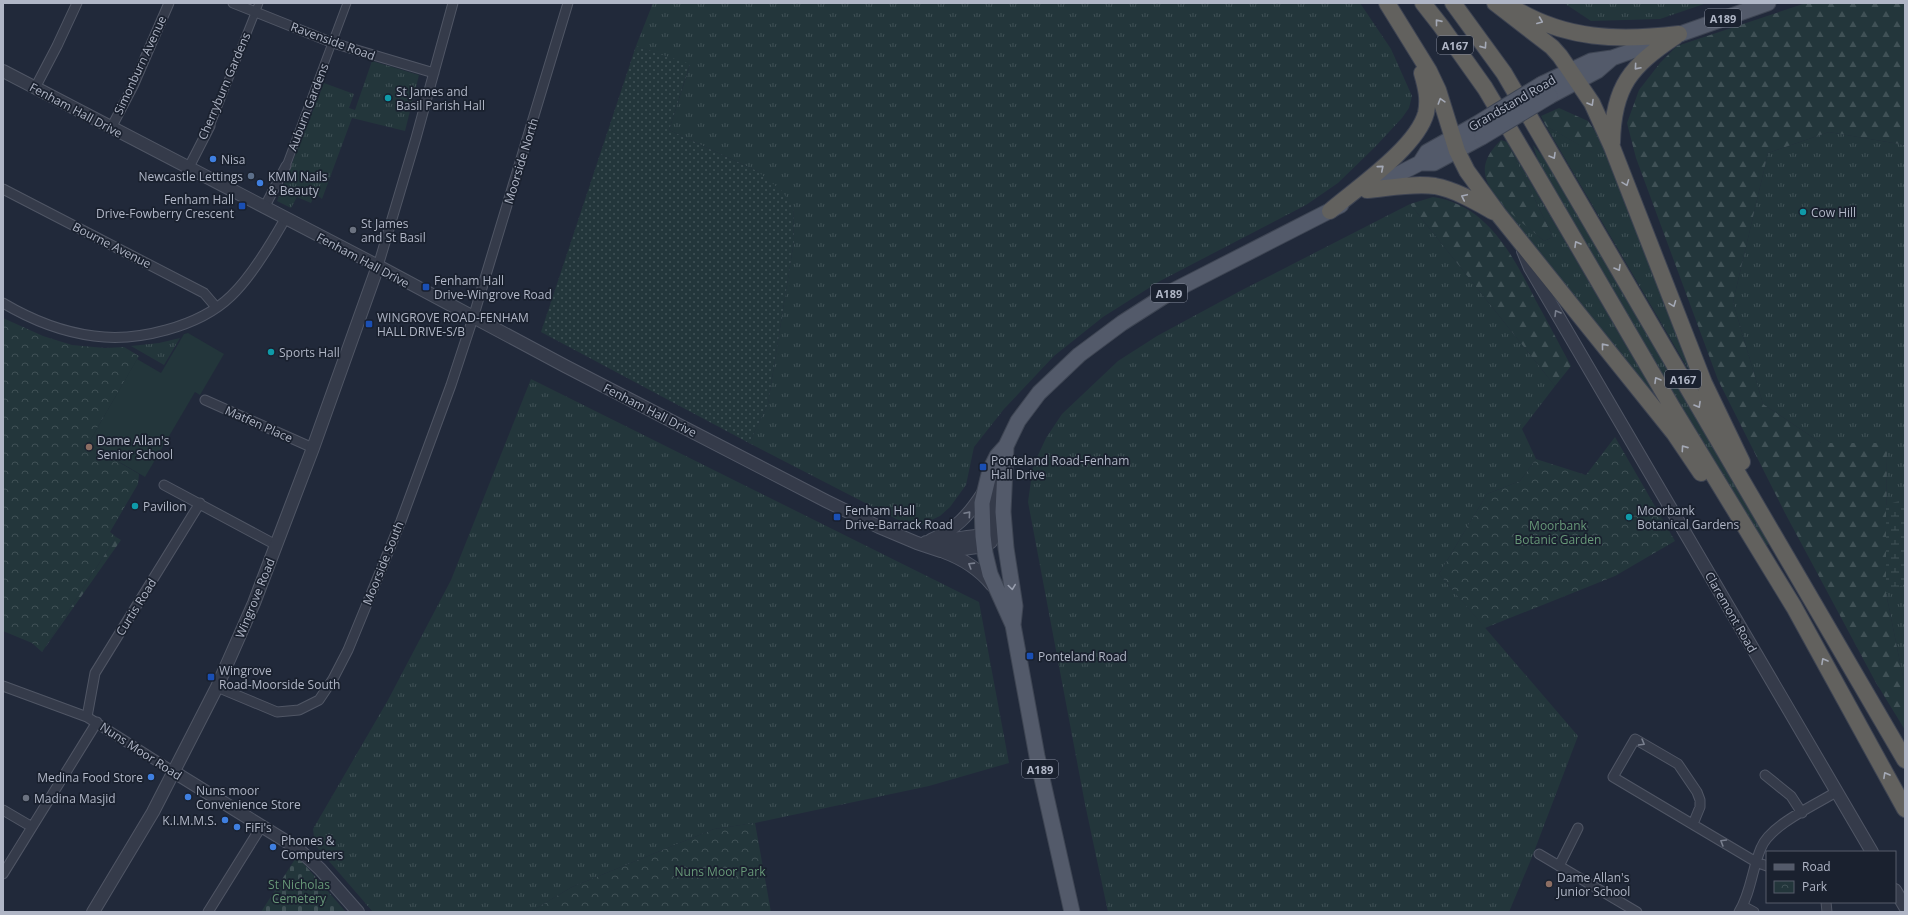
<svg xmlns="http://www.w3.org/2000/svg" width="1908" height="915" viewBox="0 0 1908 915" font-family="'Open Sans',sans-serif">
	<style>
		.grass { fill: url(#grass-tufts) }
		.forest { fill: url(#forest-firs) }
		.wetland { fill: url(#wetland-marsh) }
		.cemetery { fill: url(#cemetery-stones) }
		.park { fill: url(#park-crowns) }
		.garden { fill: url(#garden-dots) }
		.pitch { fill: #23363b }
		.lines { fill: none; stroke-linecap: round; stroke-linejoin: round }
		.pedestrian-casing { stroke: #505665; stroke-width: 9 }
		.minor-casing { stroke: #505665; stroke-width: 11 }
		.tertiary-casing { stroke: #505665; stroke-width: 14 }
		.primary-casing { stroke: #3e4553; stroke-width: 17 }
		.trunk-casing { stroke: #3d4352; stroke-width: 18 }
		.pedestrian { stroke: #353b4a; stroke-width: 7 }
		.minor { stroke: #353b4a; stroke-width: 9 }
		.tertiary { stroke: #353b4a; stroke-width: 12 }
		.primary { stroke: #535a6a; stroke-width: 15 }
		.trunk { stroke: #62615e; stroke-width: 16 }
		.primary-bridge-casing { stroke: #3e4553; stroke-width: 17; stroke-linecap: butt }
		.primary-bridge { stroke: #535a6a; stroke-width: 15 }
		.oneway { stroke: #a4a9b6 }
		.oneway2 { stroke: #797f8e }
		.oneway3 { stroke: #999faf }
		.culture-dot { fill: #0f9aa8; stroke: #1a212f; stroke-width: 1.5 }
		.shop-dot { fill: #3f7fe0; stroke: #1a212f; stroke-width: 1.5 }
		.service-dot { fill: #5c6f8a; stroke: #1a212f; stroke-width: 1.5 }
		.transit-dot { fill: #1a4fb4; stroke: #1a212f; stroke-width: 1.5 }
		.worship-dot { fill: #6b7280; stroke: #1a212f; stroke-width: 1.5 }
		.education-dot { fill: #8d6e63; stroke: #1a212f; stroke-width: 1.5 }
		.labels { text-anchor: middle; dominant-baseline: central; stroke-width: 3.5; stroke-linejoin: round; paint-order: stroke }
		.shield { fill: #1a212f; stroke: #838999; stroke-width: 1 }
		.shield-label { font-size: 11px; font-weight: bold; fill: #b0b6c6 }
		.street-label { font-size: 12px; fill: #b0b6c6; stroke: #1a212f }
		.poi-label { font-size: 12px; fill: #b0b6c6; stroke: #1a212f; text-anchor: start }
		.park-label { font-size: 12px; fill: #679878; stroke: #1a212f }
	</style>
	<defs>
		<pattern id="grass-tufts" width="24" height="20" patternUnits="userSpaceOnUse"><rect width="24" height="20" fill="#23363b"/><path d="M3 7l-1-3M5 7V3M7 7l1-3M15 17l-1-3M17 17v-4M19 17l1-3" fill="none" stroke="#405156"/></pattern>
		<pattern id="forest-firs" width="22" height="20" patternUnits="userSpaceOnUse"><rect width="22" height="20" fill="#23363b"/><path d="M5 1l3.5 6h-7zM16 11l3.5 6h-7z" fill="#405156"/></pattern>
		<pattern id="wetland-marsh" width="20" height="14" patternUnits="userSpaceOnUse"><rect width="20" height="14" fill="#23363b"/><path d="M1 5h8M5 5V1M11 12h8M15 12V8" fill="none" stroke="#405156"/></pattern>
		<pattern id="cemetery-stones" width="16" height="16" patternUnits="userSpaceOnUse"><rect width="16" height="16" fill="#23363b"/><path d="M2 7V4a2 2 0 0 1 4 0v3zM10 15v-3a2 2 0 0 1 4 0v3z" fill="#405156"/></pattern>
		<pattern id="park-crowns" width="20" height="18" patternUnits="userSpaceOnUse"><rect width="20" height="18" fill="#23363b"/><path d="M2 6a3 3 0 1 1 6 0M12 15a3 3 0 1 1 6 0" fill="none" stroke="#405156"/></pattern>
		<pattern id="garden-dots" width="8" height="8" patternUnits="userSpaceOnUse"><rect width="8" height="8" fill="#23363b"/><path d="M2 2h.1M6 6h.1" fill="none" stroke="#405156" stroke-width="1.8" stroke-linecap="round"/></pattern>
	</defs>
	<rect width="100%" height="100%" fill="#21293a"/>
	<path class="grass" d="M653 3H1360L1391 49 1412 96 1409 108 1402 118 1375 147 1338 183 1306 205 1160 281 1103 317 1054 356 1004 409 974 447 966 485 950 507 940 516 919 526 904 523 749 443 768 404 794 241 793 207 757 171 669 130 690 65 636 46Z
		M1564 3H1707L1660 19 1591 21Z
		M372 61 419 75 405 131 352 118 322 199 315 193 311 203 297 197 291 208 277 201 324 83 354 94 349 108 355 110Z
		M1546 126 1594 153 1598 135 1610 154 1695 371 1691 374Z
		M1829 132 1905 145V687L1886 593 1887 443H1821L1763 404 1733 302 1768 153Z
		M1507 142 1669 419 1497 200 1544 241 1553 237Z
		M1533 145 1552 167 1684 392 1769 544 1766 546 1697 437 1541 170Z
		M1410 204 1555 386 1522 429 1536 459 1520 481 1487 494 1439 574 1578 736 1532 857 1509 912H1108L1085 804 1028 502 1033 466 1046 438 1062 414 1118 361 1157 336 1242 290Z
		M180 338 164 365 131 346 159 343Z
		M531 379 979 602 1009 763 929 786 755 823 714 829 572 887 530 912H373L315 845 313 829 388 700 451 580Z"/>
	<path class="forest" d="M1806 3H1905V145L1829 132 1768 153 1733 302 1763 404 1821 443H1887L1886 593 1905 687V730L1875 681 1785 513 1718 380 1636 158 1627 123 1639 90 1660 63 1677 46Z
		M1559 108 1588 121 1598 135 1595 154 1546 126 1541 116Z
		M1501 140 1507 142 1553 237 1544 241C1525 224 1481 195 1485 166 1487 155 1494 147 1501 140Z
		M1433 197C1488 205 1513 256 1536 301 1548 322 1559 344 1571 366L1555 386 1410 204Z
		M116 537 121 540 42 652Z"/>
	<path class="wetland" d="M1905 499V584L1886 593V505Z"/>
	<path class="cemetery" d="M297 856 346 912H261Z"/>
	<path class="park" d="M3 318 43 336 72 345 105 348 124 347 139 356 88 444 139 474 138 484 110 532 116 537 42 652 32 643 3 631Z
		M1615 437 1675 541 1615 576 1485 628 1439 574 1487 494 1520 481 1536 459 1586 475Z
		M755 823 771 912H530L572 887 714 829Z"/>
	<path class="garden" d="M636 46 690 64 669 130 757 171 782 191 793 207 794 241 768 404 749 443 541 332Z"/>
	<path class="pitch" d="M188 333 224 354 200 395 195 392 145 477 88 444 137 359 161 373 184 334Z"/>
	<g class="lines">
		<g class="pedestrian-casing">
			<path id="pedestrian" d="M210 126 259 3
				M286 166 347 3"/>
		</g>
		<g class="minor-casing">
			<path id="minor" d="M233 3 333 43 434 73
				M35 88 57 46 77 3
				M111 128 133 86 169 3
				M188 169 210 126
				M3 189 204 293 216 307
				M264 208 286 166
				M378 266 416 138 453 3
				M3 303C30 319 62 332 94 336 137 342 199 327 231 296 250 278 272 242 285 219
				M205 400 313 448
				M164 485 276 545
				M3 686 87 717 174 772
				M217 687 277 712 299 710 319 700 333 679 348 650 401 521 451 385 473 318 568 3
				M87 717 95 673 200 503
				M1765 775 1791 796 1802 813
				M3 810 32 827
				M1693 824 1700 807V800L1697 792 1678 764 1635 739 1613 777 1756 862 1767 866
				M1539 854 1637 912
				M1559 866 1578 828
				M3 874 97 722
				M1826 902 1827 912
				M1743 906 1754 912
				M208 912 261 827
				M1739 912C1751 893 1752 869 1761 848 1770 825 1815 805 1836 792"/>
		</g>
		<g class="tertiary-casing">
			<path id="tertiary" d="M3 71 378 266 565 366 826 501 879 527 917 543 941 551H949L984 546 991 542 995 533V482L1003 459
				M1523 251 1530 268 1872 852
				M931 540C956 529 968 516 983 493
				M926 542C944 543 978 532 991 537
				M944 552C963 559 979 569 992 585
				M174 772 297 848 320 869 358 912
				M1895 890 1905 907
				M93 912 153 812 217 687 254 603 313 448 378 266"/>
		</g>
		<g class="primary-casing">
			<path id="primary" d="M1542 84 1591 61 1612 58 1768 3
				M1550 96 1597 71 1612 58
				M1420 163H1434L1482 137
				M1369 189 1420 163 1427 152 1475 125
				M1006 446 1003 512 1006 548 1015 606 1013 625
				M1072 912 1037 756 1013 625 990 574 985 553 983 536 982 503 990 470 997 456 1006 446 1018 421 1039 393 1079 355 1122 323 1169 293 1341 205"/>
		</g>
		<g class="trunk-casing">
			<path id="trunk" d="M1387 3 1429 71 1438 90 1457 151 1467 171 1499 215 1674 433 1701 473
				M1423 3 1441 26 1485 88 1532 167 1672 407 1794 607 1905 809
				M1453 3 1504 73 1905 760
				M1495 3 1552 47 1560 56 1592 103 1612 147 1704 383 1742 462
				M1512 7C1565 40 1619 41 1679 34
				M1612 143C1613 86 1631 66 1676 36
				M1367 190C1389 188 1413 183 1435 186 1456 190 1476 202 1494 212
				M1330 211C1357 188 1417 147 1426 113 1429 99 1426 87 1422 73"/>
		</g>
		<use href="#pedestrian" class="pedestrian"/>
		<use href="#minor" class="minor"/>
		<use href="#tertiary" class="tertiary"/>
		<use href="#primary" class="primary"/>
		<use href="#trunk" class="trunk"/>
		<g class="primary-bridge-casing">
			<path id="primary-bridge" d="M1475 125 1542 84
				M1482 137 1550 96"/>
		</g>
		<use href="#primary-bridge" class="primary-bridge"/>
	</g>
	<defs><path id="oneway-chevron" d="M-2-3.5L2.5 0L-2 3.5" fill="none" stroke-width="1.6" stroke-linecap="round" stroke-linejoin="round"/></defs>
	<g class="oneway">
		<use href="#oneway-chevron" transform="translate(1540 21) rotate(22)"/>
		<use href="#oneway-chevron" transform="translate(1438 22) rotate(-129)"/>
		<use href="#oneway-chevron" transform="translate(1484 46) rotate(55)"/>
		<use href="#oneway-chevron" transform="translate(1637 67) rotate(131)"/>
		<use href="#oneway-chevron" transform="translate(1441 101) rotate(-107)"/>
		<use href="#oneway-chevron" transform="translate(1591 103) rotate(60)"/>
		<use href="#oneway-chevron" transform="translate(1553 156) rotate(60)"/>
		<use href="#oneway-chevron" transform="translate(1381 168) rotate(-40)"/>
		<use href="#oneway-chevron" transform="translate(1626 183) rotate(69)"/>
		<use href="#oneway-chevron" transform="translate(1464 197) rotate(-155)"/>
		<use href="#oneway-chevron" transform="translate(1577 244) rotate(-120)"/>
		<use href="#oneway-chevron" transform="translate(1618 268) rotate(60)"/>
		<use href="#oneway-chevron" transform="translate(1673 304) rotate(69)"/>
		<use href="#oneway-chevron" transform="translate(1604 346) rotate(-129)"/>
		<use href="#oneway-chevron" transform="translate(1657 380) rotate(-120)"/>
		<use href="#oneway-chevron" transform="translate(1698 405) rotate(60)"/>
		<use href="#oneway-chevron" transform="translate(1684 448) rotate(-125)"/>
		<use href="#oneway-chevron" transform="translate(1824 661) rotate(-119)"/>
		<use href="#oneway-chevron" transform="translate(1886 775) rotate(-119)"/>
	</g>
	<g class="oneway2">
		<use href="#oneway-chevron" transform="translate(1557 313) rotate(-121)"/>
		<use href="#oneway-chevron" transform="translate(968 514) rotate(-49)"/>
		<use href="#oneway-chevron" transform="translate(971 565) rotate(-148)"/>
		<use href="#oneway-chevron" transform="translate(1642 743) rotate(30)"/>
		<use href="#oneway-chevron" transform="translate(1723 842) rotate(-149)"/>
	</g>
	<use class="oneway3" href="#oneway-chevron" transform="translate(1012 587) rotate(82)"/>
	<g class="culture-dot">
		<circle cx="388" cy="98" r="4"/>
		<circle cx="1803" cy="212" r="4"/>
		<circle cx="271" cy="352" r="4"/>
		<circle cx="135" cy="506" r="4"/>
		<circle cx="1629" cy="517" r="4"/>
	</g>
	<g class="shop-dot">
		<circle cx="213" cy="159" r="4"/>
		<circle cx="260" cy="183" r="4"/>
		<circle cx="151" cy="777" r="4"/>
		<circle cx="188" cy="797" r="4"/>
		<circle cx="225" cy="820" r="4"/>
		<circle cx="237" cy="827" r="4"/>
		<circle cx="273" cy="847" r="4"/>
	</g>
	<circle class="service-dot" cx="251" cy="176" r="4"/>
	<g class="transit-dot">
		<rect x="238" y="202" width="8" height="8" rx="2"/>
		<rect x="422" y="283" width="8" height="8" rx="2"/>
		<rect x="365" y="320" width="8" height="8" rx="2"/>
		<rect x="979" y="463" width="8" height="8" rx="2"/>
		<rect x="833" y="513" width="8" height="8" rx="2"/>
		<rect x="1026" y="652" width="8" height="8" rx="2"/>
		<rect x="207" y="673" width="8" height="8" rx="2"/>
	</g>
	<g class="worship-dot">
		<circle cx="353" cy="230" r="4"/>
		<circle cx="26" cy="798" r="4"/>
	</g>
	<g class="education-dot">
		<circle cx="89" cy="447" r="4"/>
		<circle cx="1549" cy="884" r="4"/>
	</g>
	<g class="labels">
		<g class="shield">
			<rect x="1705" y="9" width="36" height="18" rx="3"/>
			<rect x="1437" y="36" width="36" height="18" rx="3"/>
			<rect x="1151" y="284" width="36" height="18" rx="3"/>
			<rect x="1665" y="370" width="36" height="18" rx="3"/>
			<rect x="1022" y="760" width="36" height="18" rx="3"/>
		</g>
		<g class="shield-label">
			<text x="1723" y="18">A189</text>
			<text x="1455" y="45">A167</text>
			<text x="1169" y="293">A189</text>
			<text x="1683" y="379">A167</text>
			<text x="1040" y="769">A189</text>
		</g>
		<g class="street-label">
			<text transform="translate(333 41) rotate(20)">Ravenside Road</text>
			<text transform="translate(140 65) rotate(-65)">Simonburn Avenue</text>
			<text transform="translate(224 86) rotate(-67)">Cherryburn Gardens</text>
			<text transform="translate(1512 103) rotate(-30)">Grandstand Road</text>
			<text transform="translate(308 107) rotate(-69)">Auburn Gardens</text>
			<text transform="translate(76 110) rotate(28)">Fenham Hall Drive</text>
			<text transform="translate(521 161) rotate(-73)">Moorside North</text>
			<text transform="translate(112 245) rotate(27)">Bourne Avenue</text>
			<text transform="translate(363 260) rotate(28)">Fenham Hall Drive</text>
			<text transform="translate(650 410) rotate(27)">Fenham Hall Drive</text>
			<text transform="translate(259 424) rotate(24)">Matfen Place</text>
			<text transform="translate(383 563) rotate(-68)">Moorside South</text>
			<text transform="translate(255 598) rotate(-68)">Wingrove Road</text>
			<text transform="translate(136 607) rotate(-58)">Curtis Road</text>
			<text transform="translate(1731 612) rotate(60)">Claremont Road</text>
			<text transform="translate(141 751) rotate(33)">Nuns Moor Road</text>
		</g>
		<g class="poi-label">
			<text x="396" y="91">St James and<tspan x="396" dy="14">Basil Parish Hall</tspan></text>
			<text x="221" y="159">Nisa</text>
			<text x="243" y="176" text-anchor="end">Newcastle Lettings</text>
			<text x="268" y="176">KMM Nails<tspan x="268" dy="14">&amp; Beauty</tspan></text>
			<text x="234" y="199" text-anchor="end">Fenham Hall<tspan x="234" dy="14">Drive-Fowberry Crescent</tspan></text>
			<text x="1811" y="212">Cow Hill</text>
			<text x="361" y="223">St James<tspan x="361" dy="14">and St Basil</tspan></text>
			<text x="434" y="280">Fenham Hall<tspan x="434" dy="14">Drive-Wingrove Road</tspan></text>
			<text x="377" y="317">WINGROVE ROAD-FENHAM<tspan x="377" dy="14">HALL DRIVE-S/B</tspan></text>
			<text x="279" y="352">Sports Hall</text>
			<text x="97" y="440">Dame Allan's<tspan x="97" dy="14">Senior School</tspan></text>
			<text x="991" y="460">Ponteland Road-Fenham<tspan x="991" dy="14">Hall Drive</tspan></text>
			<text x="143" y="506">Pavilion</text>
			<text x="845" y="510">Fenham Hall<tspan x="845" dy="14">Drive-Barrack Road</tspan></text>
			<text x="1637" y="510">Moorbank<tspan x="1637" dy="14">Botanical Gardens</tspan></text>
			<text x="1038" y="656">Ponteland Road</text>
			<text x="219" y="670">Wingrove<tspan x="219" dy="14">Road-Moorside South</tspan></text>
			<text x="143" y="777" text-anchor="end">Medina Food Store</text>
			<text x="196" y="790">Nuns moor<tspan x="196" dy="14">Convenience Store</tspan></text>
			<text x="34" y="798">Madina Masjid</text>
			<text x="217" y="820" text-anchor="end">K.I.M.M.S.</text>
			<text x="245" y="827">FiFi's</text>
			<text x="281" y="840">Phones &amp;<tspan x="281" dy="14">Computers</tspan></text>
			<text x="1557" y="877">Dame Allan's<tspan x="1557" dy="14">Junior School</tspan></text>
		</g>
		<g class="park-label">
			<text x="1558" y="525">Moorbank<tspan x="1558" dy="14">Botanic Garden</tspan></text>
			<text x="720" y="871">Nuns Moor Park</text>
			<text x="299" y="884">St Nicholas<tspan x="299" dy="14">Cemetery</tspan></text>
		</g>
	</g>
	<rect width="1908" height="915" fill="none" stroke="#b0b6c6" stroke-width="8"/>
	<rect x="1766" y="851" width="130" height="52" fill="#1a212f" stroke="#565d6b"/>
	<rect x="1774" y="864" width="20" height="6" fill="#535a6a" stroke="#565d6b"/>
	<text x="1802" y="871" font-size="12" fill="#b0b6c6">Road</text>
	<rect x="1774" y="881" width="20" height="12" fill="url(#park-crowns)" stroke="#565d6b"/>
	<text x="1802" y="891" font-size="12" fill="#b0b6c6">Park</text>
</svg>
